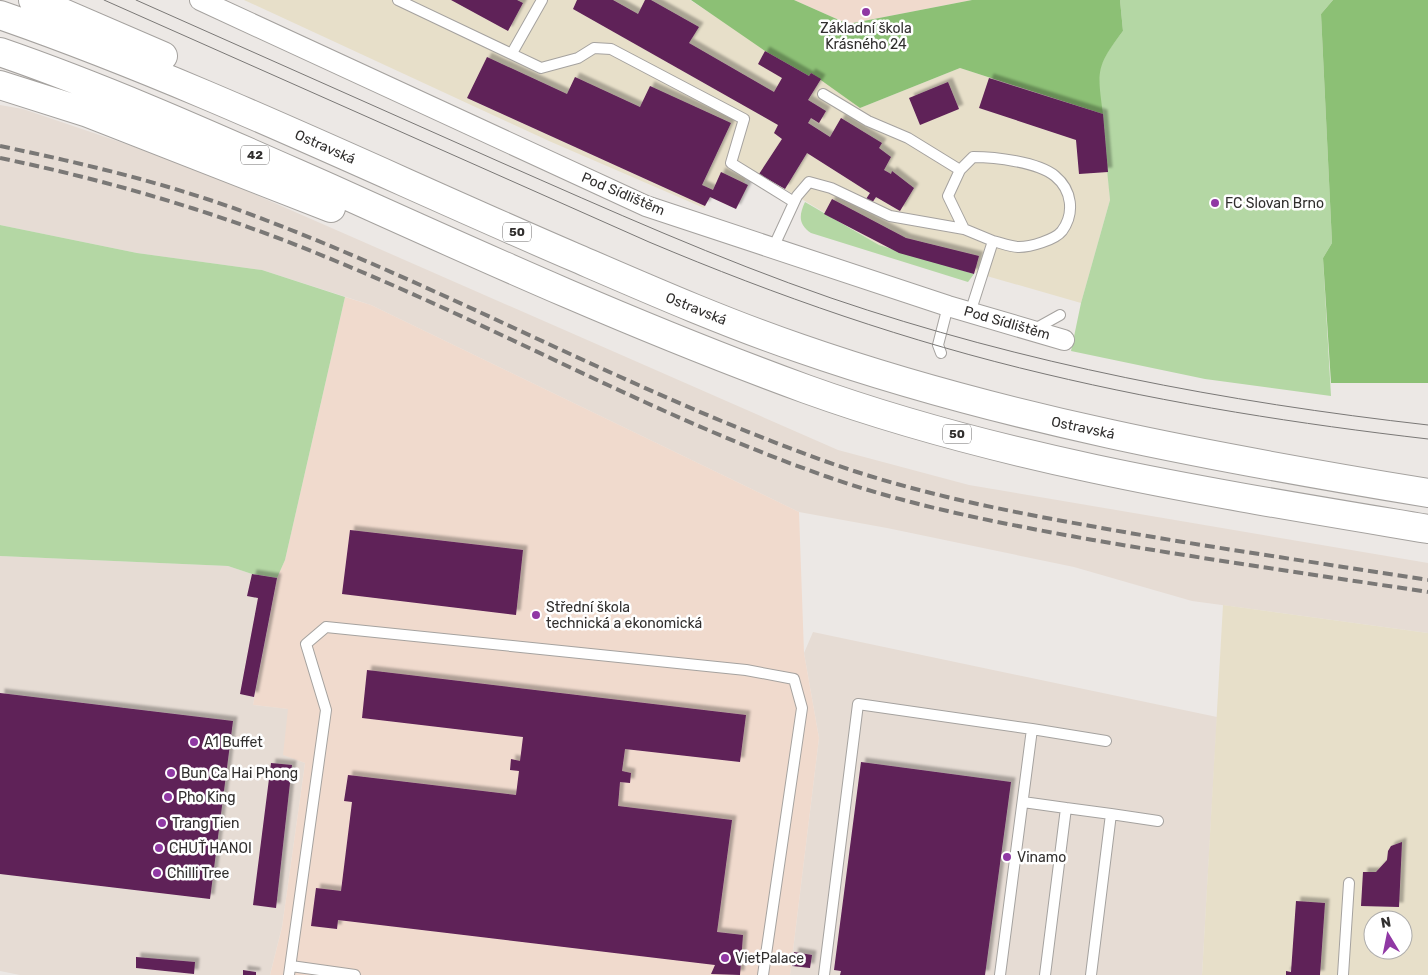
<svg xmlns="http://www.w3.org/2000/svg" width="1428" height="975" viewBox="0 0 1428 975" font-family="Rubik,sans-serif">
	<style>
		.built { fill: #e6dcd4 }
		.industrial { fill: #e7dfc9; fill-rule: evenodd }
		.education { fill: #f0dacd }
		.green { fill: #b4d7a4 }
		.forest { fill: #8cc075 }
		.building { fill: #5e2058; filter: url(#shadow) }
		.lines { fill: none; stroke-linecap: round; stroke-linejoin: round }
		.service-casing { stroke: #a5a29f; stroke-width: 12 }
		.minor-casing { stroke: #a5a29f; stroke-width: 22 }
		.trunk-casing { stroke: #a5a29f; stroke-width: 30 }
		.service { stroke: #fff; stroke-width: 10 }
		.minor { stroke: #fff; stroke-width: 20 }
		.trunk { stroke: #fff; stroke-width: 28 }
		.tram { stroke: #7a7876; stroke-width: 1 }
		.rail { stroke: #7a7876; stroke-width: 4; stroke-dasharray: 10 5; stroke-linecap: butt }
		.poi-dot { fill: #9038a4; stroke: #fff; stroke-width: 2 }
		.labels { text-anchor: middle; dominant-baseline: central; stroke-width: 5; stroke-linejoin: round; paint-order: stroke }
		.shield { fill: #fff; stroke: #6f6d6d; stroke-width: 1 }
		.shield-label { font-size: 12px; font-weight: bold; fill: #312f2e }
		.poi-label { font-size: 14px; fill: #312f2e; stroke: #fff; text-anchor: start }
		.street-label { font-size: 14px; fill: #312f2e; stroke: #fff }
	</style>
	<defs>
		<filter id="shadow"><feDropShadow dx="4.5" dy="-4.5" stdDeviation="1" flood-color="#0004"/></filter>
	</defs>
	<rect width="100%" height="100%" fill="#ece8e5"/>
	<path class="built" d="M0 105 23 109 188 165 838 450 969 485 1428 563V633L1192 601 1074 567 887 528 799 512 371 305 262 270 137 253 0 225Z
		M0 556 228 566 252 574 277 578 253 705 289 709 284 755 305 763 282 927 270 975H20L0 971Z
		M813 632 1217 717 1202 975H790L819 738 804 653Z"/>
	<path class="industrial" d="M244 0H690L765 49 809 76 811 73 821 79 860 108 960 68 1103 114 1110 200 1081 303 879 245 751 169 744 182 748 185 736 209 710 197 704 208 549 141Z
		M1223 605 1428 633V975H1202ZM1373 920H1403V950H1373Z"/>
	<path class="education" d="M794 0H972L848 24Z
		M345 297 371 305 799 512 804 653 819 738 790 975H270L282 927 305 763 283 755 288 709 253 705 277 578 285 560Z"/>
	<path class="green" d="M1120 0H1333L1321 14 1332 243 1323 258 1331 396 1205 379 1071 351 1081 303 1110 200 1098 79C1100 59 1111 47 1123 31Z
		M805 202 879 245 974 274 968 282 811 233C798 224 799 215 805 202Z
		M0 225 137 253 262 270 345 297 285 560 277 578 252 574 228 566 0 556Z"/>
	<path class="forest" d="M691 0H794L848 24 972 0H1120L1123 31C1096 67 1097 70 1103 114L960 68 860 108 811 73 809 76 765 51Z
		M1333 0H1428V383H1331L1323 258 1332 243 1321 14Z"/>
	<path class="building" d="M451 0H517L523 3 508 31Z
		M577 0H613L638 14 645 0H651L699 27 689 43 774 92 782 78 758 64 765 51 809 76 811 73 821 79 808 100 826 111 819 123 811 118 808 123 830 137 841 118 882 143 879 148 891 157 884 170 891 174 892 171 914 188 900 211 876 197 872 203 866 199 870 193 807 153 785 189 759 174 782 139 774 133 778 125 573 9Z
		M487 57 567 94 575 77 640 107 650 86 731 123 702 185 713 190 721 172 748 185 736 209 710 197 705 206 467 98Z
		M989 78 1103 114 1108 172 1079 174 1076 140 979 108Z
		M948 82 959 109 920 125 909 98Z
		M832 199 906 238 979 256 974 274 899 253 824 214Z
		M350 530 523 550 516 615 342 594Z
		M252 574 277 578 254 697 240 694 258 598 247 596Z
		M367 670 746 715 740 762 625 749 622 771 631 773 630 783 620 782 618 806 732 820 717 932 743 935 740 975 711 974 715 965 338 920 337 929 311 926 316 888 341 891 352 802 344 801 348 775 516 795 519 771 510 770 511 759 520 761 523 737 362 718Z
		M0 693 233 721 210 899 0 874Z
		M861 762 1011 782 985 975H840L841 971 834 970Z
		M271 763 292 765 276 908 253 905Z
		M1402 842 1399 907 1361 906 1363 872H1376L1387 860 1388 851 1391 846Z
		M1296 901 1325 903 1320 975H1286V971L1291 972Z
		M794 952 812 955 810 968 792 966Z
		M136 957 195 962 194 974 136 968Z
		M243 970 256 972V975H243Z"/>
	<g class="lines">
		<g class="service-casing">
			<path id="service" d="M398 0 541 68 578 58 594 48 611 49 744 119 731 163 794 202
				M512 53 542 0
				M823 94 868 121 908 138 960 170
				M773 248 797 196 809 182 831 188 890 216 964 229
				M970 313 993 241C1001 243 1011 247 1019 247 1030 247 1055 240 1062 231 1075 213 1072 190 1055 176 1038 162 995 157 973 157L960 170 948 196 964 229 993 241
				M1033 330 1060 315
				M941 353 938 345 948 306
				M1032 729 1106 741
				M1023 802 1066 808
				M1111 814 1158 821
				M291 966 355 975
				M289 975 326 710 306 644 326 627 746 670 794 679 802 708 763 975
				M824 975 858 704 1032 729 1000 975
				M1045 975 1066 808 1111 814 1091 975
				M1343 975 1349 883"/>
		</g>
		<g class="minor-casing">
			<path id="minor" d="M200 0 646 206 948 306 1064 340"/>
		</g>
		<g class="trunk-casing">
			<path id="trunk" d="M33 0 163 56
				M0 15C196 83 383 175 574 257 648 289 723 322 799 348 1003 419 1216 458 1428 493
				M0 52C113 91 221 140 330 188 487 259 644 330 806 389 1006 461 1219 494 1428 529
				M0 85 88 113 331 208"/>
		</g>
		<use href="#service" class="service"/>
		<use href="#minor" class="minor"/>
		<use href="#trunk" class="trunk"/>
		<path class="tram" d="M104 0 649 242C777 296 909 342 1045 374 1171 404 1299 424 1428 439
			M136 0C257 54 379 108 500 162 609 210 718 259 831 298 1024 364 1225 402 1428 425"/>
		<path class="rail" d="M0 146C91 165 182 187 268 221 461 295 641 397 836 465 917 493 1001 510 1085 525 1199 546 1314 562 1428 580
			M0 158C116 182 229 216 338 262 504 330 659 418 828 477 914 507 1004 524 1093 540 1204 559 1316 575 1428 592"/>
	</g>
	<g class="poi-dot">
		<circle cx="866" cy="12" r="5"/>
		<circle cx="1215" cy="203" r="5"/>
		<circle cx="536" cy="615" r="5"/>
		<circle cx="194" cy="742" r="5"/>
		<circle cx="171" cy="773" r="5"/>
		<circle cx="168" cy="797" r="5"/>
		<circle cx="162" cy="823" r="5"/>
		<circle cx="159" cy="848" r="5"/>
		<circle cx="1007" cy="857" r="5"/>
		<circle cx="157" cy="873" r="5"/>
		<circle cx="725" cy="958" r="5"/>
	</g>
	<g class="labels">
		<g class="shield">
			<rect x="241" y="145.5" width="28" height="19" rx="4"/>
			<rect x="503" y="222.5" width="28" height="19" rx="4"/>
			<rect x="943" y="424.5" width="28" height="19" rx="4"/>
		</g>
		<g class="shield-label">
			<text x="255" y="155">42</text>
			<text x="517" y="232">50</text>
			<text x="957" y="434">50</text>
		</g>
		<g class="poi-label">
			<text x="866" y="28" text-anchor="middle">Základní škola<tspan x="866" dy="16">Krásného 24</tspan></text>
			<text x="1225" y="203">FC Slovan Brno</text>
			<text x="546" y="607">Střední škola<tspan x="546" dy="16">technická a ekonomická</tspan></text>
			<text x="204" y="742">A1 Buffet</text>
			<text x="181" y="773">Bun Ca Hai Phong</text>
			<text x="178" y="797">Pho King</text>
			<text x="172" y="823">Trang Tien</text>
			<text x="169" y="848">CHUŤ HANOI</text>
			<text x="1017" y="857">Vinamo</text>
			<text x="167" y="873">Chilli Tree</text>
			<text x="735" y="958">VietPalace</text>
		</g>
		<g class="street-label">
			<text transform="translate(325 147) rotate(24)">Ostravská</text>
			<text transform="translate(623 194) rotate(23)">Pod Sídlištěm</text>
			<text transform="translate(696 309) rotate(22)">Ostravská</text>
			<text transform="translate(1007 323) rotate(16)">Pod Sídlištěm</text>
			<text transform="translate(1083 428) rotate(12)">Ostravská</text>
		</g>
	</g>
	<g transform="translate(1388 935) rotate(350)"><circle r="24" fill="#ffffff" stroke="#adacab"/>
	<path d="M0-4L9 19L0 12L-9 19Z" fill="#9038a4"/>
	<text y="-8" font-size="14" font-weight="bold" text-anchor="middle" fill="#312f2e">N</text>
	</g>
</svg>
